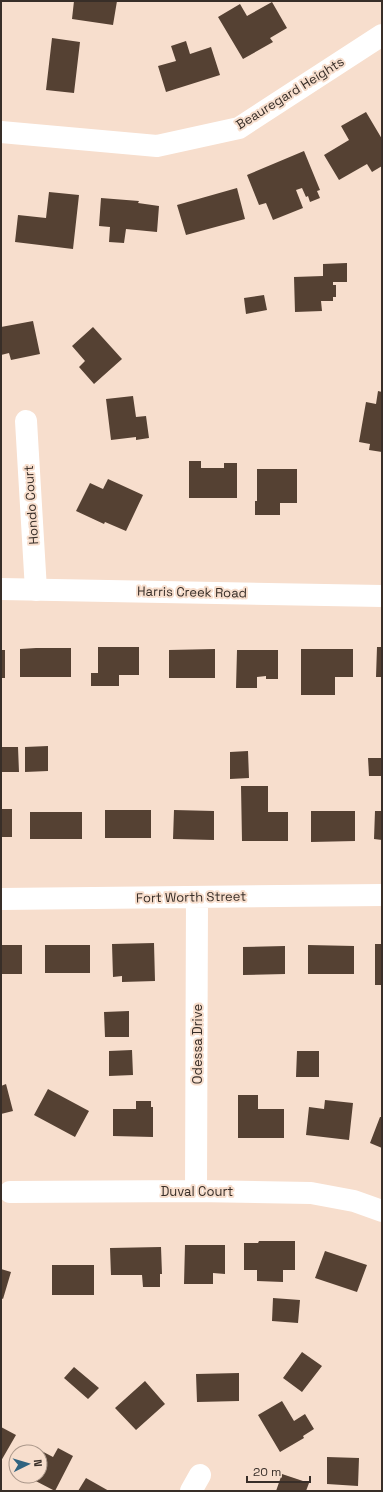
<svg xmlns="http://www.w3.org/2000/svg" width="383" height="1492" viewBox="0 0 383 1492" font-family="'Space Grotesk',sans-serif">
	<style>
		.building { fill: #554133 }
		.lines { fill: none; stroke-linecap: round; stroke-linejoin: round }
		.street { stroke: #fff; stroke-width: 22 }
		.secondary { stroke: #fff; stroke-width: 22 }
		.labels { text-anchor: middle; dominant-baseline: central; stroke-width: 4; stroke-linejoin: round; paint-order: stroke }
		.street-label { font-size: 13px; fill: #382e28; stroke: #f7decd }
	</style>
	<rect width="100%" height="100%" fill="#f7decd"/>
	<path class="building" d="M74 1H117L113 25 72 19Z
		M272 2 287 28 270 38 273 42 243 59 218 17 240 4 247 16Z
		M52 38 80 42 74 93 46 90Z
		M186 41 190 54 211 47 220 75 166 92 158 66 176 61 171 46Z
		M366 112 382 139V166L372 172 367 164 339 180 324 155 349 140 341 126Z
		M304 151 320 190 317 191 320 198 310 202 308 196 306 197 302 188 296 190 303 208 273 220 266 203 259 205 247 175Z
		M237 188 245 219 186 235 177 205Z
		M49 192 79 195 73 249 15 242 18 215 46 218Z
		M101 198 139 201 138 203 159 206 157 232 126 229 124 243 109 242 110 227 99 226Z
		M347 263V282H333V285H336V297H333V301H321L322 311 295 312 294 277 323 276V264Z
		M264 295 267 310 246 314 244 298Z
		M33 321 40 354 11 360 9 353 1 355V327Z
		M93 327 122 359 94 384 79 367 85 361 72 346Z
		M378 391 382 392V452L369 450 370 444 359 442 366 402 376 404Z
		M133 396 136 417 146 416 149 438 136 440V437L111 440 106 399Z
		M189 461H201V468H224V463H237V498H189Z
		M257 469H297V503H280V515H255V501H257Z
		M108 479 143 495 126 531 105 522 104 524 76 511 90 483 103 489Z
		M98 647H139V675H119V686H91V673H98Z
		M377 647H382V677H376Z
		M36 648H71V677H20V649Z
		M215 649V678H169V650Z
		M301 649H353V677H335V695H301Z
		M1 650H5V678H1Z
		M237 650H278V679H266V676L257 677V688H236Z
		M48 746V771L25 772V747Z
		M1 747H18L19 772H1Z
		M248 751 249 778 230 779V752Z
		M368 758H382V776H369Z
		M241 786H268V812H288V841H242Z
		M1 809H12V837H1Z
		M105 810H151V838H105Z
		M174 810 214 811V840L173 839Z
		M311 811H355V841L311 842Z
		M375 811H382V840L374 839Z
		M30 812H82V839H30Z
		M154 943 155 981 122 982V976L113 977 112 944Z
		M375 944H382V985H375Z
		M1 945H22V974H1Z
		M45 945H90V973H45Z
		M308 945 354 946V974H308Z
		M285 946V974L243 975V947Z
		M129 1011V1037H105L104 1012Z
		M132 1050 133 1075 109 1076V1051Z
		M297 1051H319V1077H296Z
		M6 1084 13 1111 1 1114V1086Z
		M48 1089 89 1111 75 1137 34 1115Z
		M238 1095H258V1109H284V1138H238Z
		M325 1100 353 1103 349 1140 306 1135 309 1107 324 1109Z
		M136 1101H151V1107H153V1137L113 1136V1109H136Z
		M380 1117H382V1148L370 1143Z
		M259 1241H295V1270H283V1282L257 1281V1270H244V1243H258Z
		M185 1245H225V1274L213 1273V1284H184Z
		M161 1247 162 1274H160V1287H143L142 1275H111L110 1248Z
		M325 1251 367 1265 357 1292 315 1278Z
		M52 1265H94V1295H52Z
		M1 1269 11 1272 3 1299 1 1298Z
		M273 1298 300 1300 298 1323 272 1321Z
		M302 1352 322 1366 302 1392 283 1378Z
		M74 1367 99 1388 88 1399 64 1378Z
		M239 1373V1401L197 1402 196 1374Z
		M145 1381 165 1404 136 1430 115 1408Z
		M282 1401 294 1421 305 1414 314 1429 303 1436 304 1438 280 1452 258 1415Z
		M1 1427 16 1435 1 1461Z
		M32 1446 53 1457 58 1448 73 1456 55 1491 28 1477V1476H40V1452H29Z
		M327 1457 359 1458 358 1486 327 1484Z
		M282 1474 309 1483 306 1491H276Z
		M86 1478 109 1491H78Z"/>
	<g class="lines">
		<path class="street" d="M1 132 157 146 239 128 382 35
			M26 421 36 590
			M1 899 382 895
			M196 1191 197 897
			M10 1192 196 1191 311 1193 354 1201 382 1211
			M191 1491 200 1475"/>
		<path class="secondary" d="M1 589 382 596"/>
	</g>
	<g class="labels">
		<g class="street-label">
			<text transform="translate(290 93) rotate(-32)">Beauregard Heights</text>
			<text transform="translate(31 505) rotate(-94)">Hondo Court</text>
			<text transform="translate(192 592) rotate(1)">Harris Creek Road</text>
			<text transform="translate(191 897) rotate(-1)">Fort Worth Street</text>
			<text transform="translate(197 1044) rotate(-90)">Odessa Drive</text>
			<text x="197" y="1191">Duval Court</text>
		</g>
	</g>
	<rect width="383" height="1492" fill="none" stroke="#382e28" stroke-width="4"/>
	<g transform="translate(28 1464) rotate(85)"><circle r="19" fill="#f7decd" stroke="#ab988b"/>
	<path d="M0-3L7 15L0 10L-7 15Z" fill="#306380"/>
	<text y="-6" font-size="11" font-weight="bold" text-anchor="middle" fill="#382e28">N</text>
	</g>
	<path d="M247 1476v6h63v-6" fill="none" stroke="#382e28" stroke-width="2"/>
	<text x="253" y="1476" font-size="12" fill="#382e28" stroke="#f7decd" stroke-width="3" paint-order="stroke">20 m</text>
</svg>
